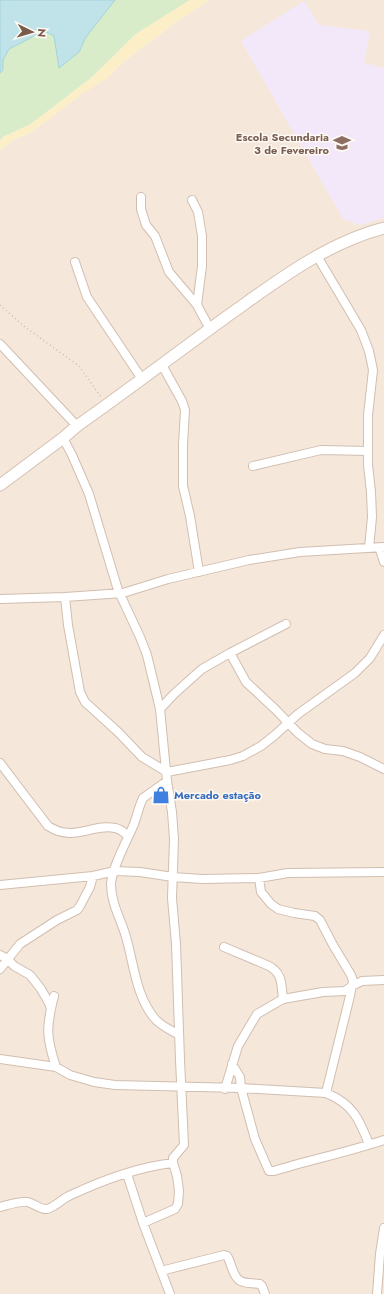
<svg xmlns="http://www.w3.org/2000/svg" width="384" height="1294" viewBox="0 0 384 1294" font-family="Jost,sans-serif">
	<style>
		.residential { fill: #f5e8da }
		.education { fill: #f3e8fa }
		.green { fill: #d8ecc9 }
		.sand { fill: #fcefc7 }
		.water { fill: #bfe3e8; stroke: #a5d3da }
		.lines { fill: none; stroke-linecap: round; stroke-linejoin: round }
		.minor-casing { stroke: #d1beb0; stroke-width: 10 }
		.secondary-casing { stroke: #d6c0b0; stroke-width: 13 }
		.path { stroke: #d9b8a5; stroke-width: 1.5; stroke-dasharray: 1 3; stroke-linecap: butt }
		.minor { stroke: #fff; stroke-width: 8 }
		.secondary { stroke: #fff; stroke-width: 11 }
		.labels { text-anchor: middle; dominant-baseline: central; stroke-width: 3; stroke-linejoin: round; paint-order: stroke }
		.education-label { font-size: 11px; font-weight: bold; fill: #785e54; stroke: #fffaf3; text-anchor: end }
		.shop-label { font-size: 11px; font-weight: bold; fill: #366cbe; stroke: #fffaf3; text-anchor: start }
	</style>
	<rect width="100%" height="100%" fill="#fdf6ec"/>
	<path class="residential" d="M209 0H384V1294H0V151L14 139 30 133 83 93 106 78 123 62 175 23Z"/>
	<path class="education" d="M304 1 319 25 370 31 364 63 384 68V218L360 225 343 219 241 41Z"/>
	<path class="green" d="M0 0H190L136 34 91 78 31 124 3 137 0 141Z"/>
	<path class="sand" d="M190 0H209L175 23 123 62 106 79 83 93 30 133 14 139 0 151V141L3 137 31 124 91 78 136 34Z"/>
	<path class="water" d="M0 0H115L86 37 79 52 59 68 54 36 44 31 9 49 3 60V70L0 73Z"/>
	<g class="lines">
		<g class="minor-casing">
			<path id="minor" d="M141 197V209L146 225 155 236 169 272 197 305
				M192 200 198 212 202 236V266L197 305 210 329
				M317 256 361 330 369 351 373 370 368 415V465L371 492 372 517 369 548
				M75 262 87 297 142 379
				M0 344 77 426
				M162 365 182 401 185 410 183 444V486L190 516 199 572
				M63 438 72 455 89 494 118 590 140 637 147 655 160 709 167 781 172 812 174 839 172 898 176 944 180 1060 184 1145 173 1158V1163L177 1176 179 1191 178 1204 175 1209 143 1223
				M253 466 321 450 368 451
				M379 547 384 562
				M65 597 68 625 80 692 85 702 118 732 142 757 167 772 230 760 243 756 261 746 275 735 298 714 355 673 370 658 384 635
				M0 599 65 597 123 593 168 579 249 560 300 552 384 547
				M230 653 246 682 275 709 298 733 312 744 325 749 343 751 360 757 384 769
				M160 709 174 694 202 669 230 653 286 624
				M0 763 48 826C74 843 92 823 115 828 120 829 125 833 128 836
				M167 781 143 798C139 806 137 816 134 824 127 841 112 867 111 884 111 904 121 919 126 937 134 964 136 998 156 1020 162 1026 172 1031 179 1035
				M259 878 261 892 271 904 278 909 294 913 315 916 320 920 333 945 351 975 353 981 349 1000 326 1093
				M0 885 93 876 115 871 140 872 173 877 202 879 259 878 288 873 384 872
				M224 947 269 966C283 974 281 984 283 999
				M0 955 8 959 14 966 30 975 41 989 49 1003 51 1009
				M0 969 20 944 57 920 77 910 80 906 90 887 93 876
				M54 996C46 1027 46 1037 56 1067
				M0 1059 56 1067 70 1075 94 1082 115 1085 241 1088 240 1077 232 1064
				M225 1089 238 1046 257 1014 283 999 323 992 345 991 352 986 362 981 384 980
				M369 1144C359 1119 353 1104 326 1093L241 1088 255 1139 269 1171H274C310 1160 348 1152 384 1140
				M127 1174 143 1223 170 1294
				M0 1207C8 1205 18 1201 27 1202 34 1203 40 1210 47 1209 55 1207 63 1198 71 1195 103 1180 138 1167 173 1163
				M161 1271 224 1255 227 1256C230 1260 230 1264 232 1268 238 1286 245 1282 260 1284L262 1286 265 1294
				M377 1294 380 1254 384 1228"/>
		</g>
		<g class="secondary-casing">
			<path id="secondary" d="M0 485 63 438 77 426C128 390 178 352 229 315 277 281 326 243 384 228"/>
		</g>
		<path class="path" d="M0 305 25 327 79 366 101 397"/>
		<use href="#minor" class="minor"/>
		<use href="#secondary" class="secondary"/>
	</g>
	<defs>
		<g id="school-bare" transform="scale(1.38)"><path d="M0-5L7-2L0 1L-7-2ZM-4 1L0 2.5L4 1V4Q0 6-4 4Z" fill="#8d6e63" stroke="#fffaf3" stroke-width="2.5" paint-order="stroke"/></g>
		<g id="shop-bare" transform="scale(1.38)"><path d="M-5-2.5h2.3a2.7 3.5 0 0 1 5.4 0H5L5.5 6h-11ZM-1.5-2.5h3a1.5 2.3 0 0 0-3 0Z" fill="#3f7fe0" stroke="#fffaf3" stroke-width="2.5" paint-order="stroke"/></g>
	</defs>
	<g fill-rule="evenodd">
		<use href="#school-bare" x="342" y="143"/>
		<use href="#shop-bare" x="161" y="795"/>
	</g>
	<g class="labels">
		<g class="education-label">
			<text x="329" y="137">Escola Secundaria<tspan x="329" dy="13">3 de Fevereiro</tspan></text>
		</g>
		<g class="shop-label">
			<text x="174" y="795">Mercado estação</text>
		</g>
	</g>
	<g transform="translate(32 32) rotate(95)" stroke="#fffaf3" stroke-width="3" paint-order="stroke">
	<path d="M0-3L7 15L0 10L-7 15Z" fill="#7a5c4d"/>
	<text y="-6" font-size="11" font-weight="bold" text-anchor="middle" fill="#7a5c4d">N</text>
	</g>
</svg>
